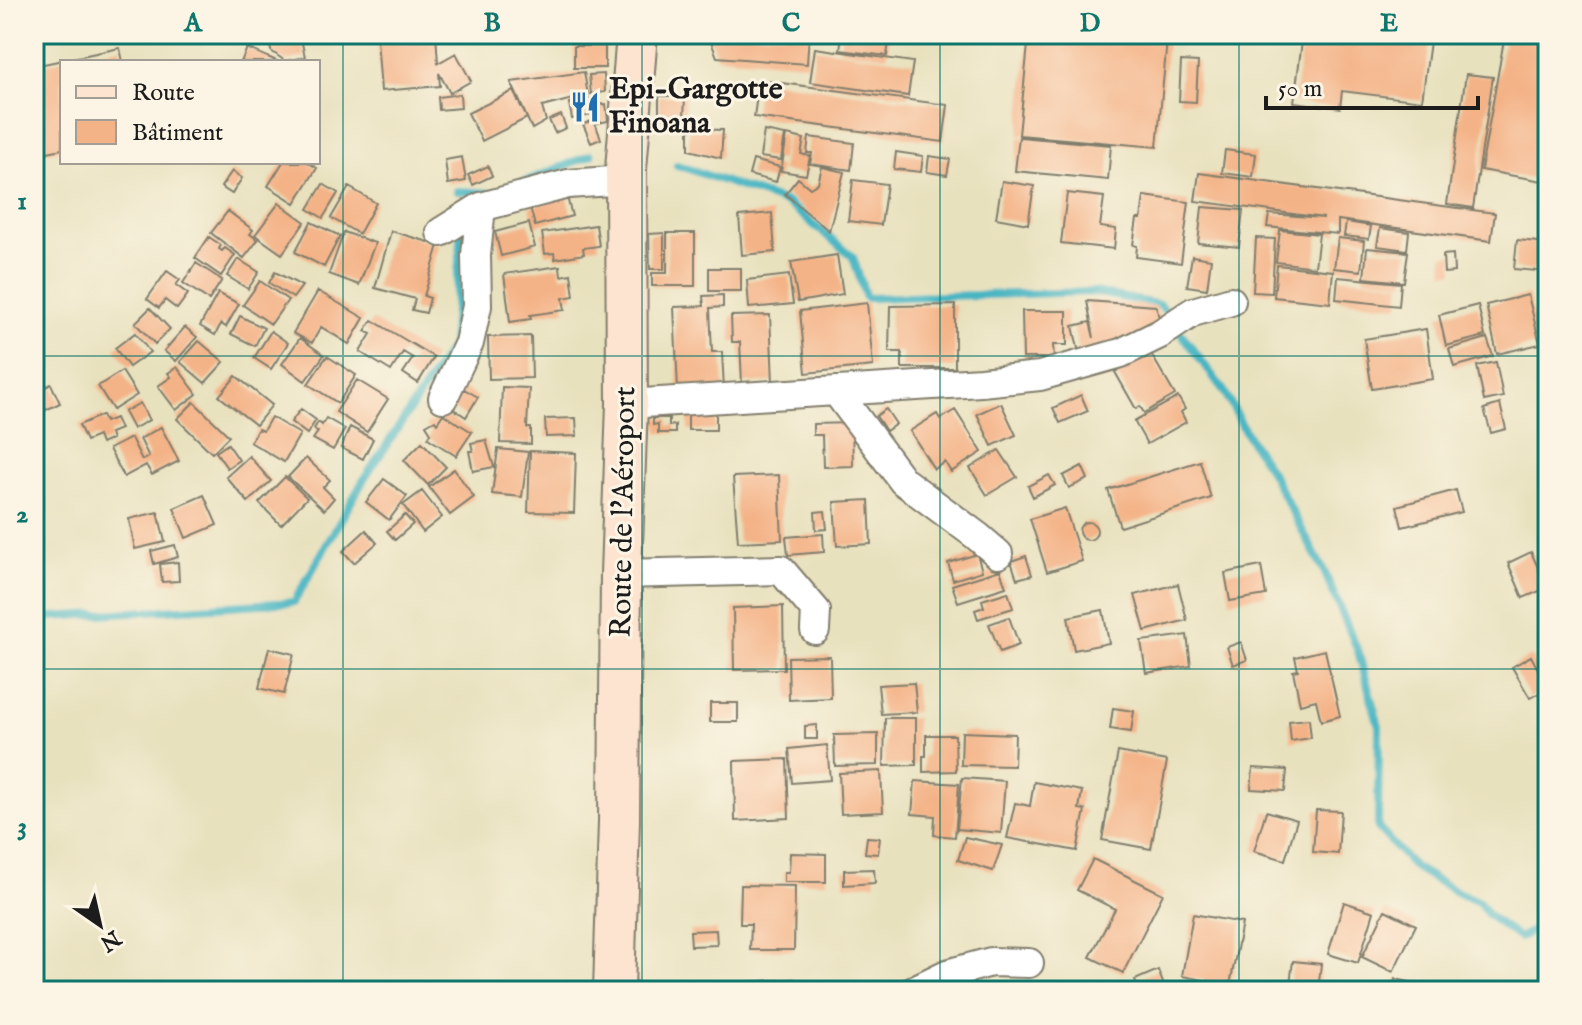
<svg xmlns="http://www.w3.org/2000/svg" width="1582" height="1025" viewBox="0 0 1582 1025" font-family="'IM FELL English',serif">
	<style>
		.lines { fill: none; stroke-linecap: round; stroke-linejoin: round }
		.stream { stroke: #47b5c2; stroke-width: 8 }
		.building { fill: #f4b387 }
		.minor-casing { stroke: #827e6d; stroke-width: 32 }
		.secondary-casing { stroke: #827e6d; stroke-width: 44 }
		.minor { stroke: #fff; stroke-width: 28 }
		.secondary { stroke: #fde4d0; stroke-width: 40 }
		.grid { fill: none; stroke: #0f766e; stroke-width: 2; stroke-opacity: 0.55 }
		.labels { text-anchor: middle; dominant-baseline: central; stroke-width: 6; stroke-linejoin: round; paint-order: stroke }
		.poi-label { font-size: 30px; font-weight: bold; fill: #1c1c1c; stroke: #fcf5e5; text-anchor: start }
		.street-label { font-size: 30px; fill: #1c1c1c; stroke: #fcf5e5 }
		.neatline { fill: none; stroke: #0f766e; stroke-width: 3 }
		.grid-label { font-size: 26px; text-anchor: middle; font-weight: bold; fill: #0f766e }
	</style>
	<rect width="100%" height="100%" fill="#fcf5e5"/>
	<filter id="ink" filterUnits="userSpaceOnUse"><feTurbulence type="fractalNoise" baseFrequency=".0125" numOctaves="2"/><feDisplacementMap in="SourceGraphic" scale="16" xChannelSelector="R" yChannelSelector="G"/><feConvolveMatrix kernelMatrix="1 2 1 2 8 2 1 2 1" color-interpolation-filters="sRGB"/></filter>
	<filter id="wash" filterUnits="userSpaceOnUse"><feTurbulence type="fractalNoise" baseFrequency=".006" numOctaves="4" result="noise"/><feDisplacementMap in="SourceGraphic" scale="32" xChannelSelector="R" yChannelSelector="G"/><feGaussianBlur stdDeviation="1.8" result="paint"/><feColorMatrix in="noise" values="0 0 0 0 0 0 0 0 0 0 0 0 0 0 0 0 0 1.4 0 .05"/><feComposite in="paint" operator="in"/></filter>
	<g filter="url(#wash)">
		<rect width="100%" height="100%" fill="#e8e1be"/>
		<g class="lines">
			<path class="stream" d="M677 165 787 203 853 257 866 298 1094 292 1161 305 1169 317
				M519 184 591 155
				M457 191 488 193
				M1177 328 1224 391 1247 435 1272 474 1324 571 1358 651 1379 726 1378 828 1414 867 1456 892 1479 902 1488 915 1519 938 1548 922
				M34 618 294 602 363 481 452 346 462 229"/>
		</g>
		<g id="blocks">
			<path class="building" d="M268 34H300L305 57 285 61 271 51Z
				M436 34 438 63 456 53 471 81 450 93 439 73 440 86 381 91 377 38Z
				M708 34H809L807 64 717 57Z
				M842 34H890L887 56 840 50Z
				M1029 34H1101L1167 40 1157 147 1019 135Z
				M1303 34H1431L1422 101 1342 91 1340 108 1294 102Z
				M1505 34H1548V182L1481 170Z
				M574 46H605V68H574Z
				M120 48 123 62H62V149L34 155V66Z
				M247 48 279 62H241Z
				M815 48 913 62 908 96 810 82Z
				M1181 61 1198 62 1196 102 1179 101Z
				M584 72 588 95 542 107 546 121 532 129 511 82Z
				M604 74 605 92 591 94 589 75Z
				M1466 74 1493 77 1473 208 1447 204Z
				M759 80 948 105 943 142 754 117Z
				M513 91 527 118 482 141 468 113Z
				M460 94 461 108 439 110 438 97Z
				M659 96H685L684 118 659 117Z
				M593 99 596 114 572 119 569 103Z
				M606 104 608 121 598 123 597 105Z
				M561 115 566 128 555 133 549 120Z
				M594 120 601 139 591 143 583 124Z
				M689 129 723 130 721 158 689 150Z
				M764 131 785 135 781 160 760 157Z
				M787 135 804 139 801 154 810 156 806 175 781 171Z
				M809 137 854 143 851 170 810 164 812 153H807Z
				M1019 137 1111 145 1108 180 1015 171Z
				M1225 150 1256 154 1253 177 1222 173Z
				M896 152 923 156 921 172 894 169Z
				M929 156 950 159 947 175 927 172Z
				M462 157 466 181 448 184 445 160Z
				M753 160 780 167 776 182 749 175Z
				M283 162H307L317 168 295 203 268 186Z
				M488 166 492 176 473 185 468 175Z
				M822 167 844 172 829 231 785 194 798 178 810 188 818 183Z
				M232 171 242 178 232 194 221 187Z
				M1199 173 1495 213 1491 241 1338 220V234L1267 227 1269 214 1324 218 1195 201Z
				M853 180 887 184 881 225 848 221Z
				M1002 181 1034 186 1028 224 996 218Z
				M323 184 338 193 323 218 308 209Z
				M349 187 376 203 359 234 331 218Z
				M1067 193 1104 197 1100 227 1116 229 1114 249 1061 243Z
				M1144 196 1189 202 1181 263 1136 257 1137 246 1133 245 1137 219H1141Z
				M567 197 572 216 535 226 530 207Z
				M279 203 305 222 282 254 255 235Z
				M1202 207 1243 210 1239 247 1198 243Z
				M228 211 253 230 250 234 258 240 244 258 211 233Z
				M772 213 775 252 742 255 739 216Z
				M311 222 340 236 324 267 295 252Z
				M1346 222 1371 226 1369 239 1344 236Z
				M529 223 535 247 501 256 495 232Z
				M596 225 599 246 583 248 584 254 555 259 554 253 545 254 542 233Z
				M1380 228 1409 232 1407 250 1377 246Z
				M1280 230 1319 234 1315 267 1276 262Z
				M391 231 439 245 424 296 430 298 426 313 412 310 415 299 375 288Z
				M344 232 375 243 359 285 329 274Z
				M664 233V269H650L649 234Z
				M667 233H695V286H652V273H667Z
				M209 237 221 245 219 249 222 251 225 248 235 255 221 276 195 258Z
				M1256 238 1275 239 1272 293 1253 292Z
				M1338 238 1364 241 1361 271 1334 268Z
				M1517 240 1548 243V272L1514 269Z
				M1367 248 1408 252 1404 282 1364 278Z
				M1453 254 1454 272 1444 273 1443 255Z
				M837 255 843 294 798 302 791 262Z
				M1192 256 1211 259 1207 289 1187 286Z
				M238 259 259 272 248 289 227 276Z
				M196 263 222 280 209 300 183 283Z
				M1277 265 1333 271 1330 303 1274 297Z
				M560 266 561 276 571 274 574 296 563 298 565 310 530 315 531 319 510 322 504 274Z
				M709 268H741V291H709Z
				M167 271 180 280 176 285 188 294 177 309 165 300 159 308 147 299Z
				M275 272 302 286 293 298 269 283Z
				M789 275 793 304 749 308 747 280Z
				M1338 277 1401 283 1399 306 1336 299Z
				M260 281 288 300 271 324 243 305Z
				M318 291 364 318 349 344 321 327 312 343 293 333Z
				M218 293 239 304 226 327 221 324 215 335 200 326Z
				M723 295V307L710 308 712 352H722L724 388 678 390 674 307 704 306 703 296Z
				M1528 295 1540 344 1497 354 1486 305Z
				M1087 301 1156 306 1162 329 1079 353 1073 326 1090 322 1094 338Z
				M867 303 873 366 806 373 800 311Z
				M955 305V368H902V352H889L890 306Z
				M1478 305 1485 336 1446 346 1439 315Z
				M1548 307V345H1546L1540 308Z
				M150 308 170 329 155 344 135 323Z
				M1022 311H1067V345H1053L1054 358H1023Z
				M770 315 773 382 742 383 740 342H732L731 316Z
				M240 316 264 328 255 346 231 334Z
				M372 320 434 357 418 383 403 373 413 358 403 352 391 371 360 352 371 334 365 331Z
				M185 327 197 337 176 361 164 351Z
				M1426 329 1433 379 1372 389 1364 339Z
				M271 331 288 343 271 369 254 358Z
				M135 333 150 352 129 367 115 348Z
				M531 336 532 378 489 379 488 337Z
				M300 338 324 355 305 381 282 364Z
				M1487 338 1493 356 1454 367 1449 349Z
				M199 341 224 362 205 383 180 362Z
				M1150 352 1175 395 1144 413 1140 406 1136 409 1115 372Z
				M327 356 356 375 338 403 308 384Z
				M1496 362 1503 397 1484 401 1477 366Z
				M177 367 197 394 176 410 158 386 171 377 168 373Z
				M122 371 137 395 113 410 98 386Z
				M236 376 272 405 256 425 219 396Z
				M357 380 388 399 367 432 336 412Z
				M51 384 60 403 34 416V393Z
				M502 387 529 388 527 428H531V444L500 443Z
				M464 389 478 397 466 417 452 408Z
				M1081 395 1088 411 1060 423 1053 408Z
				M1178 397 1185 409 1181 412 1186 422 1147 444 1134 421Z
				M194 402 229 436 212 453 177 419Z
				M140 403 149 420 133 429 124 412Z
				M1001 403 1016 435 992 446 977 414Z
				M688 404H716V430H688Z
				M1500 404 1506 429 1491 433 1484 409Z
				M301 409 316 420 307 434 291 422Z
				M886 409 896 424 886 431 876 416Z
				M955 410 982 452 951 472 945 462 934 469 910 431 937 414 940 419Z
				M443 414 472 432 456 456 428 438 431 433 426 425 435 420 437 423Z
				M102 415 105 422 115 418 120 429 110 433 112 439 101 444 98 436 86 441 79 425Z
				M271 417 300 434 284 462 250 442 258 429 263 431Z
				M326 418 345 429 333 450 313 439 318 432 314 429 318 422 322 425Z
				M576 418 577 436 546 437 545 419Z
				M653 418H669V426L675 425V433H658V424L653 425Z
				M852 423 853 466 823 467 822 435H813V424Z
				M161 427 179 461 152 475 146 465 124 477 109 449 131 438 142 460 149 457 140 439Z
				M350 427 373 439 363 459 341 448Z
				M486 440 494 467 473 471 469 451H473L471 443Z
				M422 442 446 467 428 485 404 460Z
				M228 444 239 460 227 468 216 452Z
				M498 449 528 452 522 497 492 494Z
				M999 450 1017 477 987 495 970 468Z
				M530 451 576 453 574 513 528 512Z
				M249 456 271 481 248 502 226 477Z
				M306 458 330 480 323 487 334 498 324 510 288 477Z
				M1200 461 1211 498 1120 527 1108 490Z
				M1082 466 1088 479 1069 488 1063 476Z
				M454 469 474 497 450 515 429 487Z
				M779 475 782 540 738 542 733 477Z
				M1049 475 1055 485 1033 497 1028 486Z
				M285 477 307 498 281 525 259 503Z
				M384 479 407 496 389 520 366 502Z
				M1456 490 1462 512 1402 527 1397 506Z
				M422 491 442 517 423 532 403 505Z
				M204 495 217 525 186 538 174 508Z
				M869 500 871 544 837 546 834 502Z
				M1065 508 1082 561 1047 572 1030 519Z
				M825 511 827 529 816 530 815 512Z
				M158 512 165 542 135 549 129 519Z
				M405 515 413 524 395 540 387 531Z
				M1079 531a9 9 0 1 1 18 0a9 9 0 1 1-18 0Z
				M366 530 377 543 354 563 343 551Z
				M823 534 824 552 788 555 786 537Z
				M175 545 178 557 154 564 151 551Z
				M1531 552 1547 588 1523 598 1508 563Z
				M977 554 982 571 953 580 948 563Z
				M1026 556 1032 575 1017 579 1011 561Z
				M178 562 179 581 162 582 160 564Z
				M1261 566 1266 595 1230 601 1225 573Z
				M1000 570 1006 587 958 602 952 585Z
				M1178 584 1187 620 1145 631 1135 595Z
				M1008 592 1013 608 978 619 975 610 984 607 982 600Z
				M783 606 784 669 734 670 733 608Z
				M1103 610 1109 643 1074 650 1068 617Z
				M1009 617 1019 645 1000 652 989 624Z
				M1187 635 1191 666 1146 673 1141 641Z
				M1241 642 1247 660 1233 665 1227 647Z
				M269 648 294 654 284 694 259 688Z
				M1325 650 1340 716 1321 721 1316 700 1300 704 1293 671 1298 670 1295 657Z
				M830 656 831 698 789 700 788 657Z
				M1531 656 1548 688 1530 698 1512 667Z
				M914 683 917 712 881 714 878 685Z
				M710 703H738V722H710Z
				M1113 708 1134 711 1131 732 1110 729Z
				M885 718H916V765L884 766Z
				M1309 719 1311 738 1291 741 1289 721Z
				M817 725V739H805V726Z
				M962 732 1015 734 1014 766 961 765Z
				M878 734V765L835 766 834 735Z
				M926 735H955L956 771 923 772V756H926Z
				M827 745 830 780 792 783 789 749Z
				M1118 752 1167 761 1151 849 1102 840Z
				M787 759 789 818 735 821 734 761Z
				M1253 768 1287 770 1285 791 1251 789Z
				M881 771 883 812 841 814 839 773Z
				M962 778 1005 781 1001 833 957 829Z
				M915 781 959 784 955 837 934 835 935 816 912 814Z
				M1034 782 1082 791 1079 809 1085 810 1077 851 1007 838 1015 803 1030 806Z
				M1316 810 1341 811 1338 854 1313 852Z
				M1266 811 1297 820 1285 860 1254 851Z
				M867 837 880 838 878 854 865 853Z
				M965 837 1002 845 993 871 958 860Z
				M790 853 826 854V882H784V872H789Z
				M1093 859 1163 894 1123 973 1090 957 1115 909 1077 890Z
				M874 869 875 883 844 885V870Z
				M741 885 795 886 794 950H750L751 924H740Z
				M1344 902 1374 912 1358 963 1328 954Z
				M1385 910 1416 925 1393 972 1362 957Z
				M1193 914 1242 923 1230 985 1182 976Z
				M716 930 717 945 691 946 690 931Z
				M1293 961 1321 964 1318 991H1289Z
				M1158 970 1166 991H1139L1135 980Z
				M794 979 795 991H746V982Z
				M1395 979 1425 985 1424 991H1393Z"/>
		</g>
	</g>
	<g filter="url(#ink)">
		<use href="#blocks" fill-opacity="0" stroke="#827e6d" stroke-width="2"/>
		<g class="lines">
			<g class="minor-casing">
				<path id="minor" d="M441 232 481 207
					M836 391 903 481 977 536 998 554
					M443 398 469 343 477 306 476 255 481 207 568 184 626 180
					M627 404 981 382 1040 376 1121 353 1160 334 1193 312 1231 301
					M621 574 781 570 816 611 815 630
					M912 991 947 974 991 962 1029 963"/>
			</g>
			<g class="secondary-casing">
				<path id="secondary" d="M614 991 619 821 621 574 627 404 626 169 637 34"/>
			</g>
			<use href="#minor" class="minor"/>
			<use href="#secondary" class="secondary"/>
		</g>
	</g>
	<path class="grid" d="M343 34V991M642 34V991M940 34V991M1239 34V991M34 356H1548M34 669H1548"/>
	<defs>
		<g id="restaurant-bare" transform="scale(2.4)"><path d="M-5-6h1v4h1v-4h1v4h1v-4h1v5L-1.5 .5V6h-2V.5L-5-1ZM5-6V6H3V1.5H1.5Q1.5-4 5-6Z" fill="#1f6fb2" stroke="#fcf5e5" stroke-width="2.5" paint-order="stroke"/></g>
	</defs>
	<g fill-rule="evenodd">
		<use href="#restaurant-bare" x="585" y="107"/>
	</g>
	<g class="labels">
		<g class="poi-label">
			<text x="609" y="90">Epi-Gargotte<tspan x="609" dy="34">Finoana</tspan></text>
		</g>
		<g class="street-label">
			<text transform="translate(624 512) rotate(-89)">Route de l'Aéroport</text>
		</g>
	</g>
	<rect width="1582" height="1025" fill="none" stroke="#fcf5e5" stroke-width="88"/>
	<rect x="60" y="60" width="260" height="104" fill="#fcf5e5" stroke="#a29e95" stroke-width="2"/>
	<rect x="76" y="86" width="40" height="12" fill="#fde4d0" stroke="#a29e95" stroke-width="2"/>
	<text x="132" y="100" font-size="24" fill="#1c1c1c">Route</text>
	<rect x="76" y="120" width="40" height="24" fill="#f4b387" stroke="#a29e95" stroke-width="2"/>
	<text x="132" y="140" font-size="24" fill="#1c1c1c">Bâtiment</text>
	<g transform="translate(100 925) rotate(146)" stroke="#fcf5e5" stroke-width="6" paint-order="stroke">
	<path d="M0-6L14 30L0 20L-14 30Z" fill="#1c1c1c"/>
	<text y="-12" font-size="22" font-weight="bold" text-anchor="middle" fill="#1c1c1c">N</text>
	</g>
	<path d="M1266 96v12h212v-12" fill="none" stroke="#1c1c1c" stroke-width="4"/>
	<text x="1278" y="96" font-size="24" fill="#1c1c1c" stroke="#fcf5e5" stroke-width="6" paint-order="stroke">50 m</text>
	<rect x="44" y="44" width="1494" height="937" class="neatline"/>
	<g class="grid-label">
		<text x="193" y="31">A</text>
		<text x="492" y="31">B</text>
		<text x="791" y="31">C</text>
		<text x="1090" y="31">D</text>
		<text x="1389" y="31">E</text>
		<text x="22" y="209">1</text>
		<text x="22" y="522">2</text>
		<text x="22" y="834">3</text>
	</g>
</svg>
